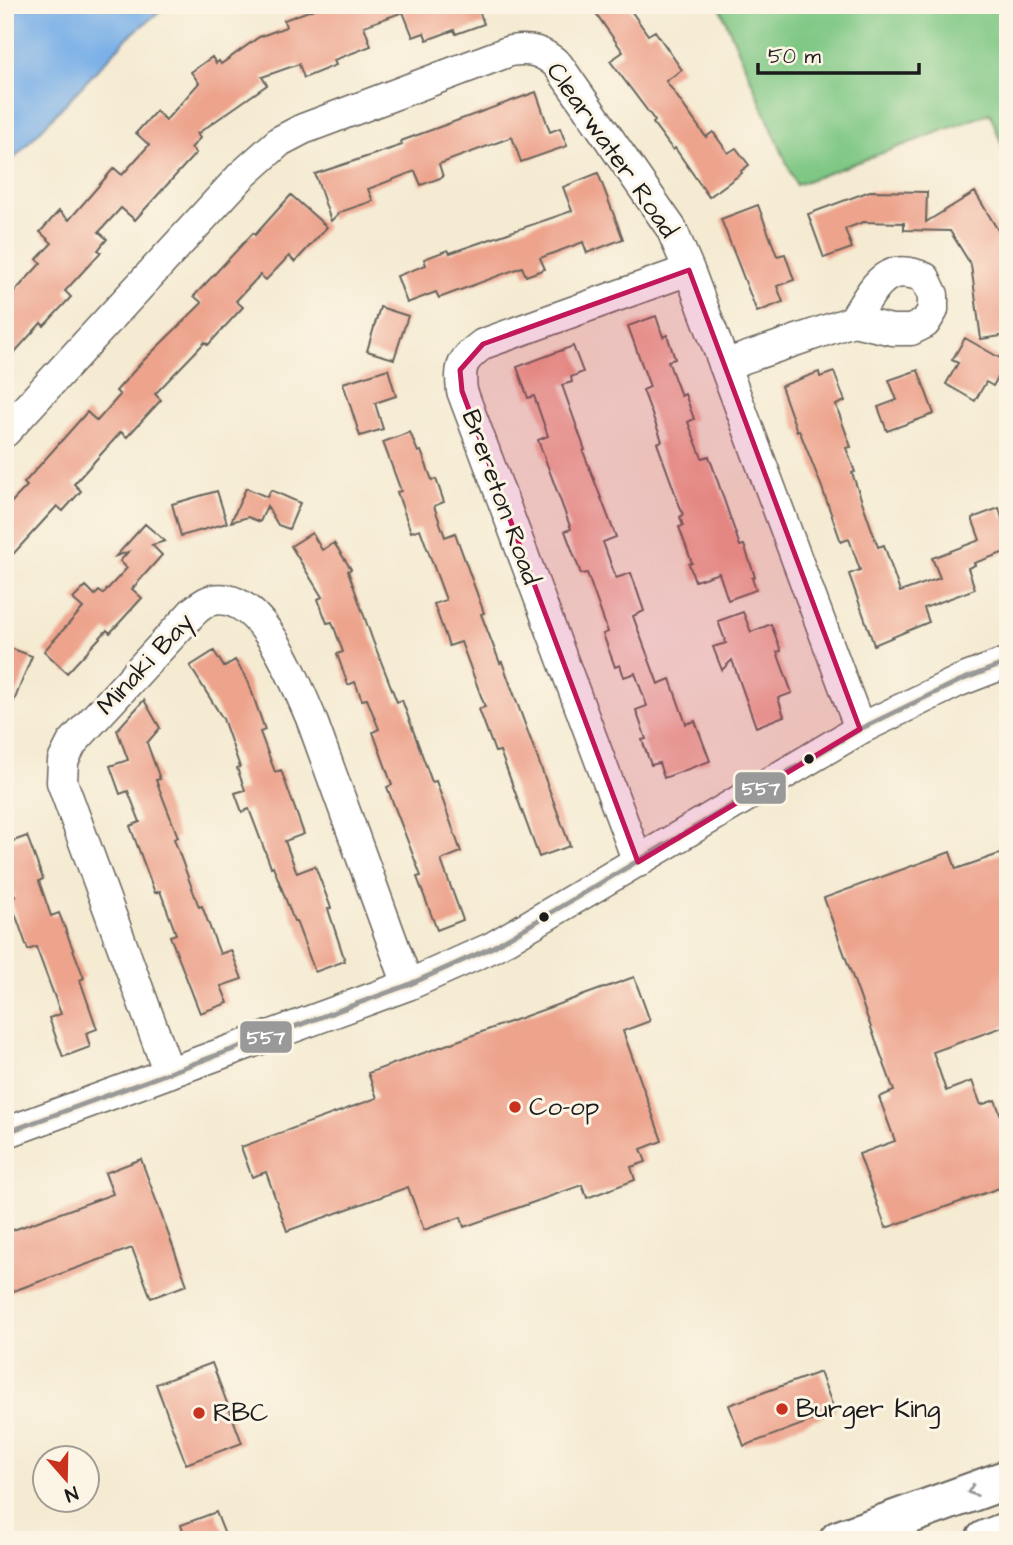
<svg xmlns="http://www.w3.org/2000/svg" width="1013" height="1545" viewBox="0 0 1013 1545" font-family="'Architects Daughter',sans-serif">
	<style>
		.green { fill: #7ec784; stroke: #4d7250; stroke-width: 2 }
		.water { fill: #78afe7; stroke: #4a6682; stroke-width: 2 }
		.building { fill: #eda38c }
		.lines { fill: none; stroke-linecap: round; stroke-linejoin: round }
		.minor-casing { stroke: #68645c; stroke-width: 33 }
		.highway-casing { stroke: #68645c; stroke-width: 42 }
		.minor { stroke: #fff; stroke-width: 30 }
		.highway { stroke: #fff; stroke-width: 38 }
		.bus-1-casing { stroke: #fcf5e5; stroke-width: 10 }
		.bus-1 { stroke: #999; stroke-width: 5 }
		.oneway { stroke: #999 }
		.marked { fill: #c2185b; fill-opacity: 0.2; stroke: #c2185b; stroke-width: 5; stroke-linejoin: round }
		.bus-dot { fill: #1c1c1c; stroke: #fcf5e5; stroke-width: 2.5 }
		.poi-dot { fill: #c8321e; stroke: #fcf5e5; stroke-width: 2.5 }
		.labels { text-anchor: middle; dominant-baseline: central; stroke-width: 6; stroke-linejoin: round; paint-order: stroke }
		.street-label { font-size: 26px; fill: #1c1c1c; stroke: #fcf5e5 }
		.poi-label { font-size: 26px; fill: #1c1c1c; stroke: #fcf5e5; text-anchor: start }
		.line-badge { stroke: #fcf5e5; stroke-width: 2.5 }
		.badge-label { font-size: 19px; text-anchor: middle; font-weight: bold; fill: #fff }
	</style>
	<rect width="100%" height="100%" fill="#fcf5e5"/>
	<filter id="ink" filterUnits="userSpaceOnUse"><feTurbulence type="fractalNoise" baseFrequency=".0143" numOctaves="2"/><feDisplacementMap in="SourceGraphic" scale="14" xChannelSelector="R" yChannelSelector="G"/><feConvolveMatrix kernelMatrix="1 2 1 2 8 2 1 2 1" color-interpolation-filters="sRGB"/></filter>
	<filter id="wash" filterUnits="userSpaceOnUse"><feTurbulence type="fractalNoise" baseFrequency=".00686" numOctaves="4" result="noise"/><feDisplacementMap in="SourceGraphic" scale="28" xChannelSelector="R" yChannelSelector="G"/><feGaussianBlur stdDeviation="1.57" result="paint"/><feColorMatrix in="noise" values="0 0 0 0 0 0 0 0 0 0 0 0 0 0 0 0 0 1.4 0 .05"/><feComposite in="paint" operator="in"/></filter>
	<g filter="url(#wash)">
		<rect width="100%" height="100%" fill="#f5ebd3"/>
		<path class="green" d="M719 5H1008V161L990 113 796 185Z"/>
		<path class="water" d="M5 5H168L128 37 5 168Z"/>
		<g id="blocks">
			<path class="building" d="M325 5H477L484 24 456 34 454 30 427 40 424 33 413 37 403 12 364 26 371 46 334 60 336 65 304 78 299 64 262 77 267 85 197 134 200 138 191 148 196 153 135 220 121 208 99 232 107 239 98 250 101 252 65 291 71 297 44 326 41 323 5 363V302L41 263 37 259 52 243 40 232 59 211 69 220 114 168 122 175 149 145 136 133 156 111 166 120 199 83 191 72 212 57 216 63 219 61 221 64 259 37 286 27 284 20Z
				M590 5H627L648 35 655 31 682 70 666 81 706 137 713 132 728 153 736 148 749 165 741 171 742 173 709 197 675 148 673 150 653 123 655 121 610 61 623 52Z
				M536 92 550 132 560 128 567 146 521 162 512 137 439 164 443 177 421 185 415 171 368 189 373 201 340 212 331 221 315 174 402 145 401 141Z
				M598 173 623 239 587 253 583 242 540 258 545 269 526 276 522 267 439 298 436 292 407 303 397 276 426 265 424 259 448 250 450 253 572 211 563 187Z
				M870 191 927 192 926 222 975 192 1008 247V335L981 339 971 265 950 231 904 230V223L863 222 845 229 852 248 824 258 808 214Z
				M291 195 327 227 295 262 289 256 266 280 260 275 236 301 243 307 208 345 205 342 155 394 161 400 127 437 121 432 74 484 81 491 63 511 57 506 5 563V509L27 486 24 483 87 412 97 421 120 395 116 391 142 362 202 303 194 296 253 233 255 235Z
				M758 205 777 256 785 254 794 280 777 286 783 302 757 312 721 219Z
				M380 307 408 316 394 359 367 351Z
				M656 316 663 337 667 335 675 359 668 361 681 396 685 394 694 419 688 422 702 458 709 456 740 546 744 545 755 577 752 578 756 590 728 600 719 573 695 581 689 564 692 563 679 527 683 526 680 517 683 515 657 443 662 441 643 390 650 387 628 326Z
				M965 338 1007 362 993 386 986 382 975 401 946 384 958 363 952 360Z
				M573 346 583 372 571 377 572 382 562 385 585 450 583 451 616 537 603 542 616 578 631 573 644 611 633 616 658 684 670 679 686 724 695 721 710 761 664 778 659 763 651 765 642 740 646 739 636 710 647 706 635 673 624 677 620 665 615 667 603 634 608 632 587 573 581 574 565 531 571 529 538 440 548 436 534 396 528 398 517 367Z
				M388 369 396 396 375 403 383 429 360 436 343 383Z
				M918 370 934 414 887 431 878 407 897 400 889 380Z
				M819 372 820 377 834 372 845 401 836 405 851 447 846 448 855 472 852 473 878 547 884 545 900 592 940 578 932 558 980 540 972 518 999 508 1002 518 1008 516V551L974 563 975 565 968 568 975 589 924 608 929 622 874 645 849 574 860 570 849 539 841 542 821 485 799 430 797 431 781 386Z
				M410 432 418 452 421 451 432 480 436 479 444 502 434 506 445 537 455 533 484 613 481 614 500 663 502 662 570 846 539 857 500 751 495 752 479 709 485 707 461 642 449 646 434 604 446 600 420 529 411 532 397 492 401 491 383 442Z
				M246 488 267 497 271 490 300 503 289 529 278 525 267 506 260 522 248 517 231 522Z
				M217 491 227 523 181 536 172 504Z
				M145 524 165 541 152 545 162 555 132 589 142 598 110 633 107 630 67 673 44 651 83 608 73 599 86 586 95 595 99 591 103 594 127 568 120 561 128 552 116 556Z
				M312 533 322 550 334 543 351 569 348 571 373 641 397 702 402 700 432 782 436 781 461 852 441 860 463 920 437 930 417 877 421 876 387 787 392 785 373 732 379 729 367 699 362 700 355 682 348 685 337 654 343 652 332 622 327 623 318 599 322 597 291 546Z
				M743 612 751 632 771 624 781 651 777 652 792 693 778 698 784 716 756 727 732 660 722 670 713 647 726 643 718 621Z
				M5 646 32 656 6 721 5 720Z
				M214 651 224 667 235 660 248 681 265 730 260 732 275 772 281 770 304 834 285 841 297 873 315 866 331 908 328 909 345 961 315 972 296 921H294L273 866 271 867 249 809 242 812 235 793 245 790 237 768 240 767 223 719 190 666Z
				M144 700 160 728 147 743 160 779 156 780 178 837 174 839 199 907 202 906 220 954 231 950 242 979 221 986 228 1003 200 1013 170 936 176 934 160 891 155 893 130 826 140 822 128 791 120 794 110 766 128 760 117 730Z
				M27 836 43 879 39 881 51 916 59 913 84 978 80 980 97 1029 86 1033 90 1047 63 1057 49 1018 61 1014 36 947 28 950 10 899 15 897 5 870V844Z
				M1008 851V1025L933 1052 946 1091 972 1081 981 1105 995 1100 1008 1134V1185L886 1228 859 1154 895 1141 879 1097 894 1091 824 898 950 852 956 869Z
				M634 977 650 1021 623 1031 662 1141 641 1149 646 1162 631 1167 635 1180 587 1198 582 1185 464 1227 461 1217 424 1230 408 1187 287 1231 266 1172 252 1177 241 1147 377 1098 368 1073Z
				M141 1159 187 1285 151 1298 132 1248 5 1294V1233L113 1194 105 1173Z
				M212 1363 242 1443 186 1464 156 1384Z
				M820 1372 835 1412 744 1446 729 1405Z
				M216 1512 227 1540H186L181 1525Z"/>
		</g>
	</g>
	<g filter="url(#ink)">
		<use href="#blocks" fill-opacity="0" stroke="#68645c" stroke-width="2"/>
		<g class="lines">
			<g class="minor-casing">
				<path id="minor" d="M724 365 853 321 892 330H911L925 323 933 310V295L925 278C884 259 873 290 853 321
					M5 432 242 175 280 141 303 129 510 51C531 48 542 51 558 65L671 228 689 270 860 729
					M638 862 462 391C459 365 462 360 483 344L689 270
					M169 1073 62 782 63 761 72 743 194 611C199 607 206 601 212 600 262 590 295 682 311 718L408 985
					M5 1133 408 985 493 947 860 729 959 681 1008 662"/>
			</g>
			<g class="highway-casing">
				<path id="highway" d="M839 1540 1008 1479
					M985 1540 1008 1531"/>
			</g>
			<use href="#minor" class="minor"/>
			<use href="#highway" class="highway"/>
			<g class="bus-1-casing">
				<path id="bus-1" d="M5 1133 408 985 493 947 860 729 959 681 1008 662"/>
			</g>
			<use href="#bus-1" class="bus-1"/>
		</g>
		<defs><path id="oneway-chevron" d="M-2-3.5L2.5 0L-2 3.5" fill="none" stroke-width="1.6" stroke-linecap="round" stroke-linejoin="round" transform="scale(1.75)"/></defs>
		<use class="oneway" href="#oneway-chevron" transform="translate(972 1491) rotate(161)"/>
	</g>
	<path class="marked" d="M689 270 860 729 638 862 462 391 460 370 483 344Z"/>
	<g class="bus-dot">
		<circle cx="809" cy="759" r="6"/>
		<circle cx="544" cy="917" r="6"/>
	</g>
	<g class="poi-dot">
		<circle cx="515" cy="1107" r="7"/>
		<circle cx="782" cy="1409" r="7"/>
		<circle cx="199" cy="1413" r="7"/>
	</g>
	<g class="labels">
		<g class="street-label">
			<text transform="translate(612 150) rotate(55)">Clearwater Road</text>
			<text transform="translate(501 497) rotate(70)">Brereton Road</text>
			<text transform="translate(145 664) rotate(-47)">Minaki Bay</text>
		</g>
		<g class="poi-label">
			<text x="529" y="1107">Co-op</text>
			<text x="796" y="1409">Burger King</text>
			<text x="213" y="1413">RBC</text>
		</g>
	</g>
	<g class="line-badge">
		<rect x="734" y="771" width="53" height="34" rx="7" fill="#999"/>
		<rect x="239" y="1020" width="54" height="34" rx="7" fill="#999"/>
	</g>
	<g class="badge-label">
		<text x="761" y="795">557</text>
		<text x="266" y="1044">557</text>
	</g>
	<rect width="1013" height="1545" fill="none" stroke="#fcf5e5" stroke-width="28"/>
	<g transform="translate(66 1479) rotate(160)"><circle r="33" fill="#fcf5e5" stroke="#a29e95" stroke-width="2"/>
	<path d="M0-5L12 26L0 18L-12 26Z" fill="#c8321e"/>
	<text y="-10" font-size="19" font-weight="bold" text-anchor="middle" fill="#1c1c1c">N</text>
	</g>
	<path d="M758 63v10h161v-10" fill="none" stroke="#1c1c1c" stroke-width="3.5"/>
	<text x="768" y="63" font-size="21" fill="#1c1c1c" stroke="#fcf5e5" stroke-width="5" paint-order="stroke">50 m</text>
</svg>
